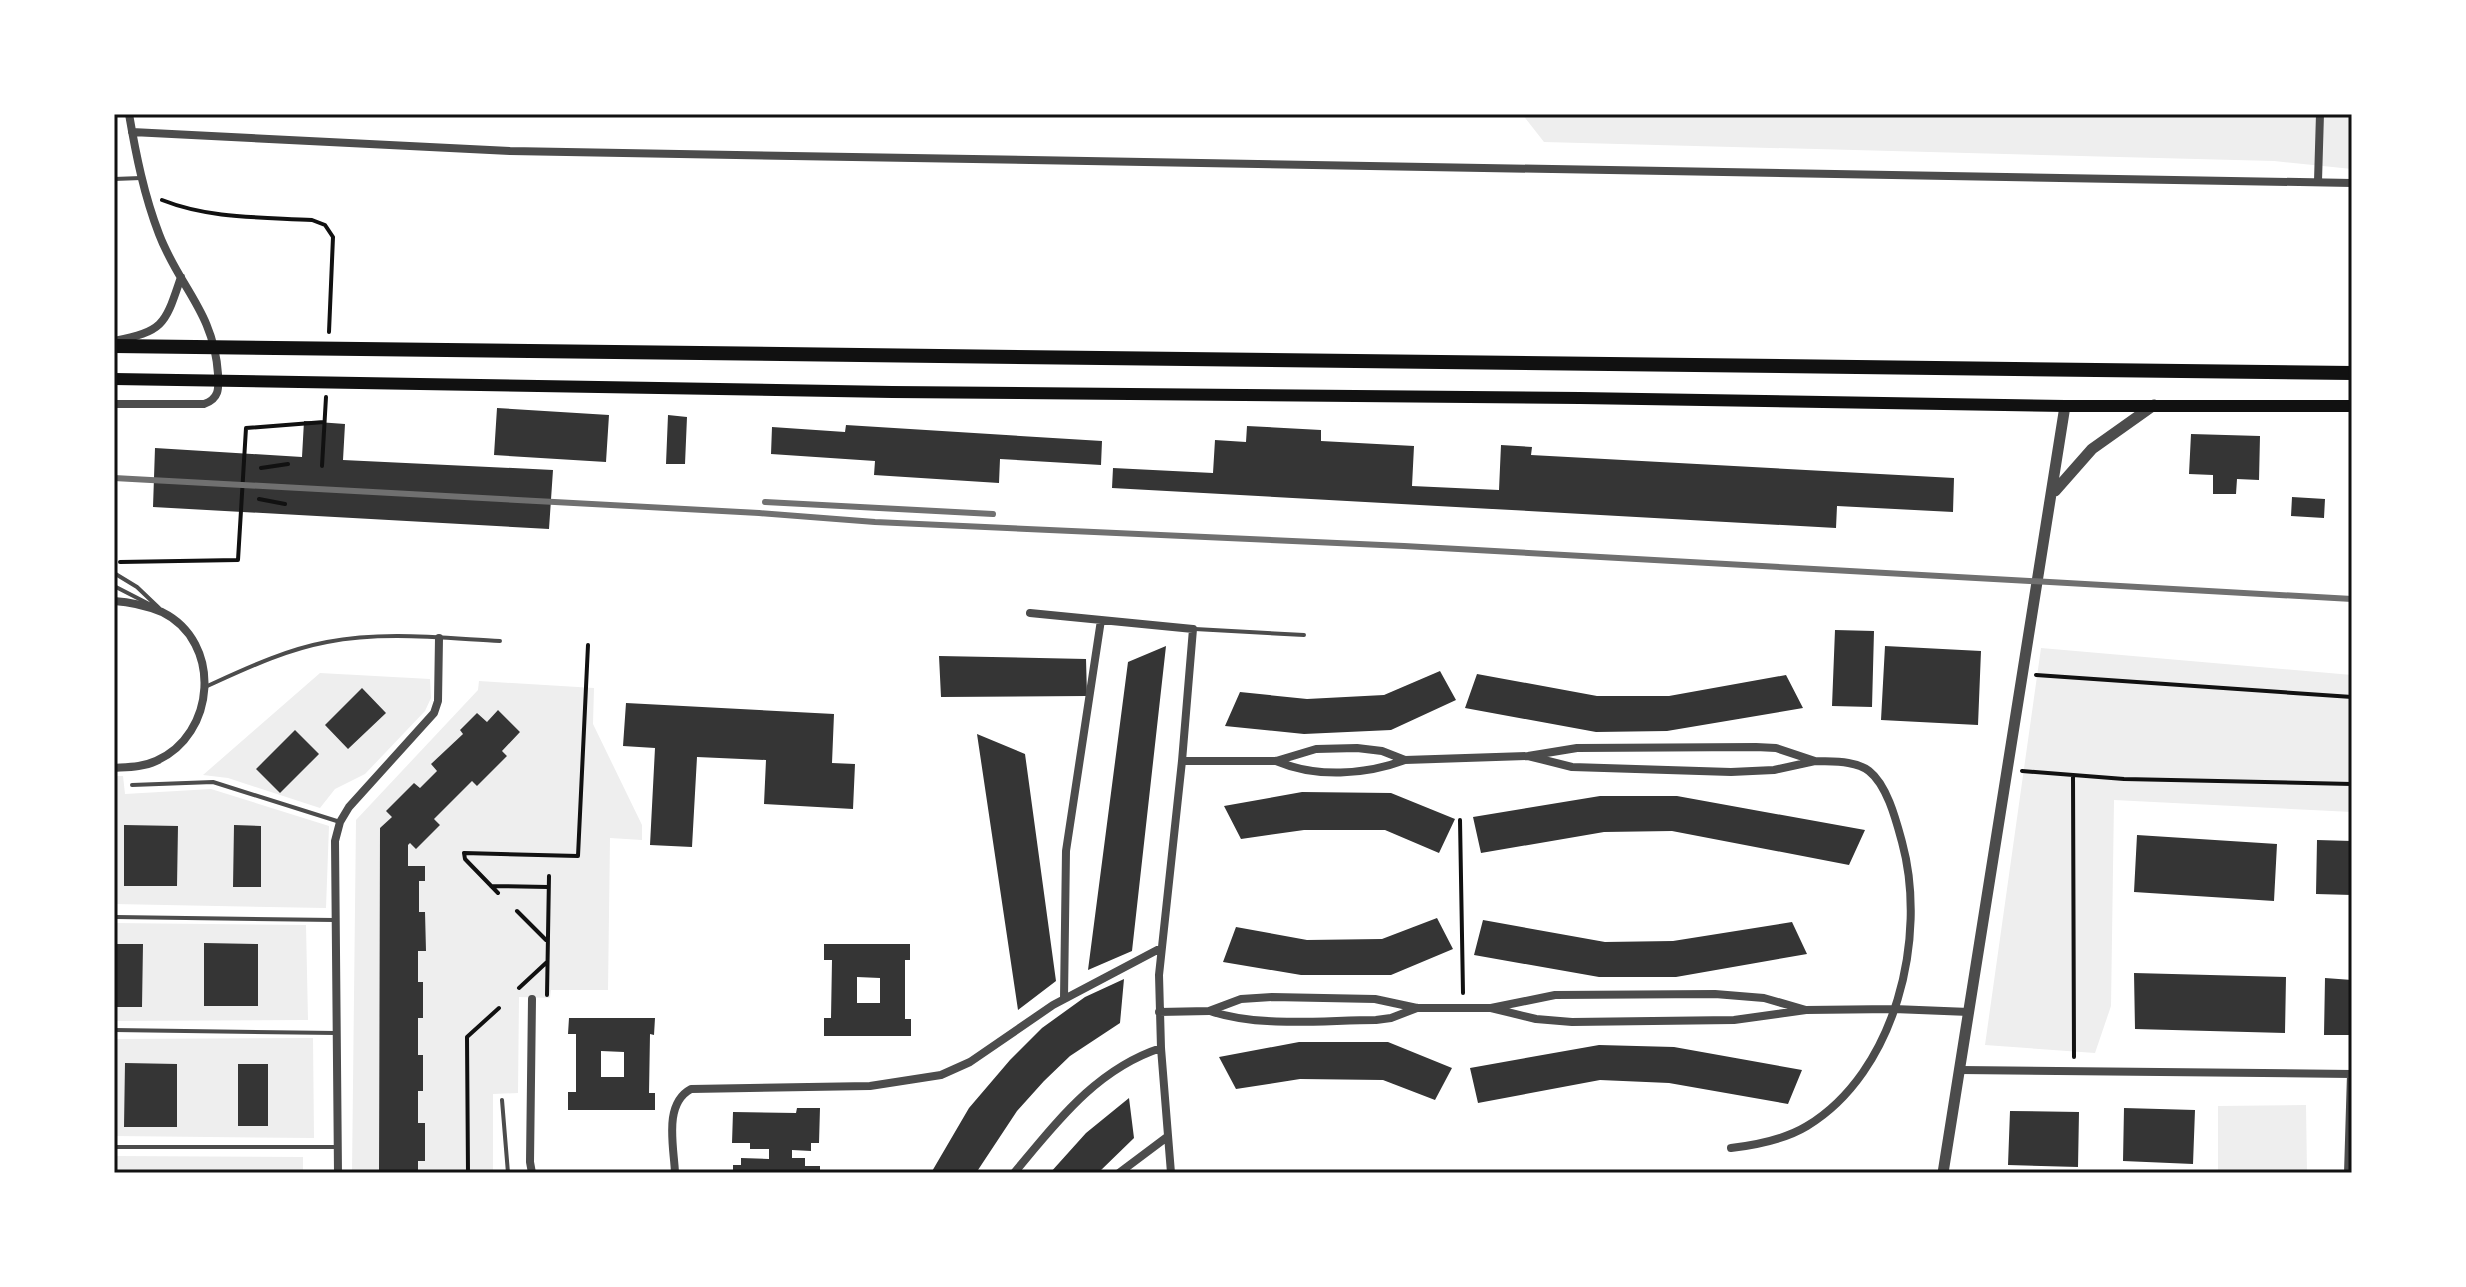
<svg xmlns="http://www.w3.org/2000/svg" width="2466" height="1287" viewBox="0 0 2466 1287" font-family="'Noto Sans',sans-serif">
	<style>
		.green { fill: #eee }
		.building { fill: #353535; fill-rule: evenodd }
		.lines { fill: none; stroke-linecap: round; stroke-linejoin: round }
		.path { stroke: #111; stroke-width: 4 }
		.service { stroke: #4c4c4c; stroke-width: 4 }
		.minor { stroke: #4c4c4c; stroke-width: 8 }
		.tertiary { stroke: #4c4c4c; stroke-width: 11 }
		.secondary { stroke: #111; stroke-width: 12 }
		.primary { stroke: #111; stroke-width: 14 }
		.rail { stroke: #707070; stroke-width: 6 }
		.neatline { fill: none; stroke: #111; stroke-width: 3 }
	</style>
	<rect width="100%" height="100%" fill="#fff"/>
	<path class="green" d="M1522 114H2352V169L2274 161 1544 142Z
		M2041 648 2352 675V812L2114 800 2111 1006 2095 1053 1985 1045Z
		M320 673 430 679 431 698 425 711 365 774 335 789 320 808 228 778 203 775Z
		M479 681 594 688 593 724 642 825V840L610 838 608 990H551L550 998 519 997 518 1093 493 1094V1173H418V1161H425V1124L418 1123V1091L423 1090V1056L418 1055V1018H423V983L418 982V951L425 950V912H419V881H425V866H408V845L410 843 416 848 440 825 434 819 472 781 477 786 507 756 502 751 520 732 498 710 487 722 477 713 460 729 463 734 431 764 437 771 420 788 414 783 392 817 380 829 379 1173H352L356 820 478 690Z
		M114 776H123L125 794 211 789 329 826 326 908 114 904Z
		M114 923 306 925 308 1020 114 1021Z
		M313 1038 314 1138 114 1136V1039Z
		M2306 1105 2307 1173H2218V1106Z
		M114 1156 303 1157V1173H114Z"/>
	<path class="building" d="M497 408 609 415 606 462 494 455Z
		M668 415 687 417 685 464H666Z
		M304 421 345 424 343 460 553 470 549 529 153 507 155 448 302 457Z
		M846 425 1102 441 1101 465 1000 459 999 483 874 475 875 461 771 454 772 427 845 432Z
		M1247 426 1321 430V441L1414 446 1412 486 1499 490 1501 445 1532 447 1531 455 1954 478 1953 512 1837 506 1836 528 1112 488 1113 468 1213 473 1215 440 1246 442Z
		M2191 434 2260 436 2259 480 2237 479 2236 494H2213V475L2189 474Z
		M2292 497 2325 499 2324 518 2291 516Z
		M1835 630 1874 631 1872 707 1832 706Z
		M1166 646 1132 951 1088 970 1128 662Z
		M1885 646 1981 651 1978 725 1881 720Z
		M939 656 1086 659 1087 696 941 697Z
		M1440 671 1456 700 1391 730 1304 734 1225 726 1240 692 1307 699 1384 695Z
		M1477 674 1597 696H1669L1786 675 1803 708 1667 731 1596 732 1465 708Z
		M362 688 386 713 348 749 325 725Z
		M626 703 834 714 832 763 855 764 853 809 764 804 766 760 697 757 692 847 650 845 655 748 623 746Z
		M498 710 520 732 502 751 507 756 477 786 472 781 434 819 440 825 416 849 410 843 408 845V866H425V881H419V912H425L426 951H418V982H423V1018H418V1055H423V1091H418V1123H425V1161H418V1173H379L380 828 392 817 386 811 414 783 420 788 437 771 431 764 463 734 460 730 477 713 487 722Z
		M295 730 319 754 280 793 256 769Z
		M977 734 1025 754 1056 981 1018 1010Z
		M1302 792 1391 793 1455 819 1439 853 1385 830H1304L1241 839 1224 806Z
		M1600 796H1677L1865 830 1849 865 1672 831 1604 832 1481 853 1473 817Z
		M124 825 178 826 177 886H124Z
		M234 825 261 826V887H233Z
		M2137 835 2277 844 2274 901 2134 892Z
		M2317 840 2352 841V895L2316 894Z
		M1437 918 1453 949 1391 975H1301L1223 962 1236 927 1307 940 1382 939Z
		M1483 920 1605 942 1673 941 1792 922 1807 954 1676 977H1599L1474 955Z
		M204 943 258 944V1006H204Z
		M114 944H143L142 1007H114Z
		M824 944H910V960H905V1019H911V1036H824V1018H831L832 960H824ZM857 977 880 978V1003H857Z
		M2134 973 2286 977 2285 1033 2135 1029Z
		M2325 978 2352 980V1035H2324Z
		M1124 979 1120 1023 1070 1056 1044 1081 1017 1111 976 1173H931L969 1108 1010 1060 1042 1028 1085 997Z
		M569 1018H655L654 1035 650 1034 649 1093H655V1110H568V1092H576V1034H568ZM601 1051 624 1052V1077H601Z
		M1299 1042H1388L1452 1068 1435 1100 1383 1080 1300 1079 1236 1089 1219 1057Z
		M1599 1045 1674 1047 1802 1070 1788 1104 1669 1083 1600 1080 1478 1103 1470 1068Z
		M125 1063 177 1064V1127H124Z
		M238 1064H268V1126H238Z
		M1129 1098 1134 1138 1098 1173H1050L1086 1133Z
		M797 1108H820L819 1143H811V1151L792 1150V1158H805V1166H820V1173H733V1165H741V1158L769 1159V1149H750V1143H732L733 1112 796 1113Z
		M2124 1108 2195 1110 2193 1164 2123 1161Z
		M2010 1111 2079 1112 2078 1167 2008 1165Z"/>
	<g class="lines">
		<path class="path" d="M162 200C210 219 261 217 312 220L325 225 333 237 329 332
			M322 466 326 397
			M261 468 288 464
			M259 499 285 504
			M120 562 238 560 246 428 324 422
			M2036 675 2352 697
			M2022 771 2124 779 2352 784
			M2073 775 2074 1057
			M1460 820 1463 993
			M491 886 548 887
			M498 893 465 859 464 853 578 856 588 645
			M517 911 546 940
			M519 988 547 962
			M547 995 549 876
			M468 1173 467 1037 499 1008"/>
		<path class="service" d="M114 179 141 178
			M114 573 137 587 159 608
			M114 586 151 605
			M1195 629 1304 635
			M205 687C245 669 284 650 327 642 383 631 443 638 500 641
			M132 785 213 782 340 822
			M116 917 334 920
			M114 1030 336 1033
			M502 1100 508 1173
			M114 1147H336"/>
		<path class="minor" d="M132 132 510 151 2352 183
			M2318 181 2320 114
			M114 341C165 331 165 324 181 277
			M114 404H204C219 399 219 389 218 374 214 312 179 287 159 234 144 195 136 155 129 114
			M114 601C130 602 147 606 162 612 223 642 216 735 156 761 143 767 128 767 114 768
			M1030 613 1193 629 1182 761 1159 975 1161 1048 1171 1173
			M1405 760 1528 756 1577 748 1756 747 1776 748 1815 761 1774 770 1731 772 1572 767 1528 756
			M1182 761H1276L1316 749 1357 748 1382 751 1405 760C1365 775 1316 778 1276 761
			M1064 998 1066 851 1101 620
			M532 999 530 1162 532 1173
			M1491 1008 1536 1019 1572 1022 1734 1020 1806 1010 1894 1009 1969 1012
			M1210 1011C1260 1028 1323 1020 1376 1020L1391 1018 1417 1008
			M1159 1012 1209 1011 1241 999 1272 997 1375 999 1417 1008H1491L1555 995 1715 994 1764 998 1806 1010
			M1961 1070 2352 1074
			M1731 1148C1756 1145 1784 1140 1807 1126 1896 1072 1928 937 1902 842 1896 820 1887 785 1869 771 1855 760 1831 762 1815 761
			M338 1173 335 841 340 822 349 807 434 713 438 701 439 638
			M675 1173C674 1147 663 1104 691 1089L870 1086 941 1075 970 1062 1053 1005 1161 948
			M1014 1173C1056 1123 1096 1069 1161 1048
			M1119 1173 1167 1137
			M2348 1173 2351 1074"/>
		<path class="tertiary" d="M2055 491 2092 449 2154 405
			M1943 1173 2065 406"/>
		<path class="secondary" d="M114 379 892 392 1580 398 2065 406H2352"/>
		<path class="primary" d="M114 346 2352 373"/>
		<path class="rail" d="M114 478 759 513 875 522 1404 546 2352 599
			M765 502 993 514"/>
	</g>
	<rect width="2466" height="1287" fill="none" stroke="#ffffff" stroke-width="232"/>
	<rect x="116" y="116" width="2234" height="1055" class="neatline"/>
</svg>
